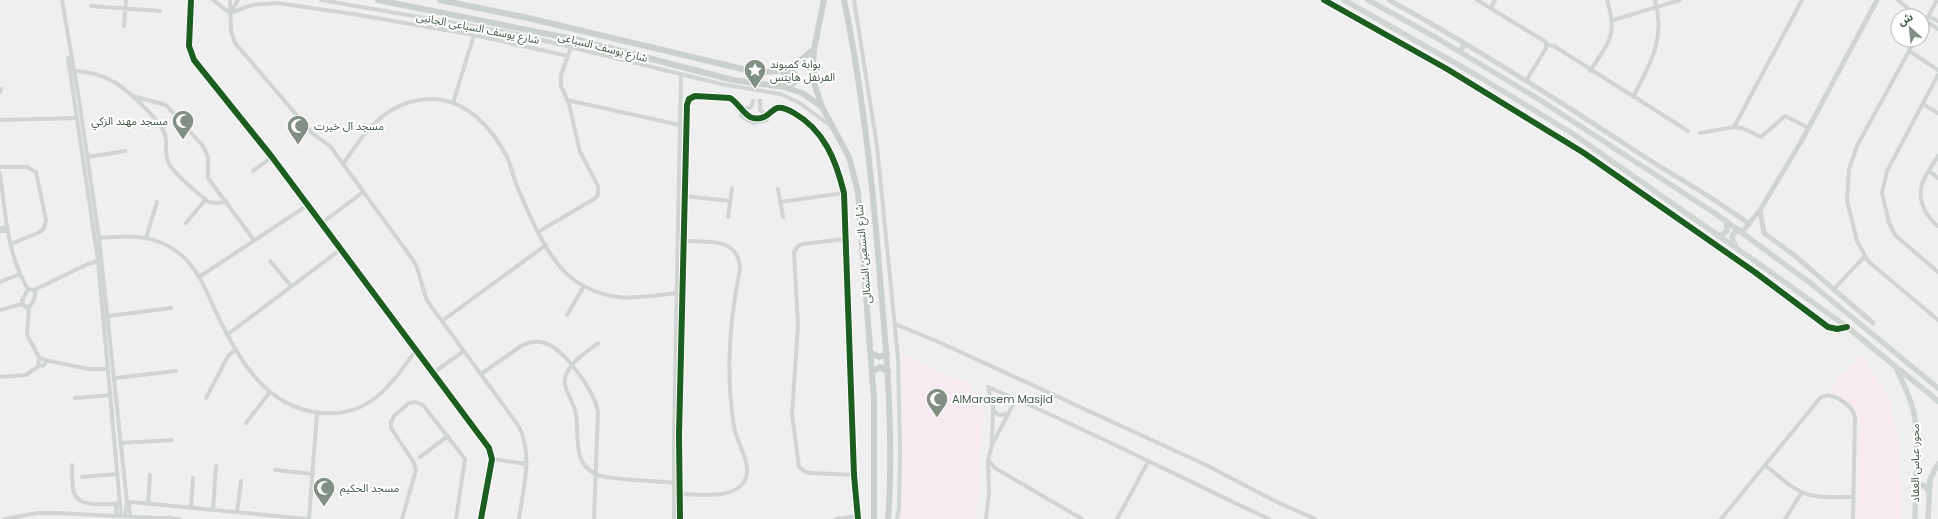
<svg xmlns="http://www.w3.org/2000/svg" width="1938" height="519" viewBox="0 0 1938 519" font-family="Poppins,'Noto Sans Arabic',sans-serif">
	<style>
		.commercial { fill: #f7eaf1 }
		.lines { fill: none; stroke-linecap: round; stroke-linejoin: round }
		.minor-tunnel { stroke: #c6cac6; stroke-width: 4; stroke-dasharray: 4 2; stroke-linecap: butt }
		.minor { stroke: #d0d5d1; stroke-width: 4 }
		.tertiary { stroke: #d0d5d1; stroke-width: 5 }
		.secondary { stroke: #cfd5d1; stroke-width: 5.5 }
		.primary { stroke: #cad0cb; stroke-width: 6 }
		.cycleway-casing { stroke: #fff; stroke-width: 8 }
		.cycleway { stroke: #1b5e20; stroke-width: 6 }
		.labels { text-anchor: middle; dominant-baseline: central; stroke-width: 4; stroke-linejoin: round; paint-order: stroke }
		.street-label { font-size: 11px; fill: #465c4a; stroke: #fff }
		.poi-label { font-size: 11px; fill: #465c4a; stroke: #fff; text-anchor: start }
	</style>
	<rect width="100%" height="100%" fill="#f0eff0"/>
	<path class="commercial" d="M902 355 971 385 984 408 976 519H901Z
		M1859 355 1886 391 1893 414 1900 449 1902 519H1857L1859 422 1855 408 1830 390Z"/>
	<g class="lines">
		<path class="minor-tunnel" d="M760 103V99"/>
		<path class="minor" d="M62 0 79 99 99 238 127 502 125 515
			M191 0 189 46 194 60 272 157 489 448 492 459 481 519
			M213 0 230 13 252 5 277 3 353 14 474 35 568 56
			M230 0 231 31 235 43 312 133 330 146 413 260C421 272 421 288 428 302L518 425C534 454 523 488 519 519
			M321 0 513 33 721 84 780 94 798 102 831 126
			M854 0 877 146 898 358 900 449 899 507 897 519
			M1324 0 1447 69 1584 153 1756 273 1828 327 1837 329 1847 327
			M1477 0 1546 42V48L1526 81
			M1898 0 1911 11 1921 16
			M91 6 160 11
			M1491 8 1495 0
			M230 13 238 0
			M1928 16 1938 21
			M1613 20 1680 0
			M1926 21 1938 29
			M124 26 126 0
			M1922 28 1937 0
			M1915 40 1857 146 1849 169 1847 200 1857 241 1868 261 1938 320
			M1547 45 1554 46 1688 131
			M1909 51 1938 70
			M68 58 98 261 121 515
			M75 71C107 72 126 88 147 110 153 117 161 123 164 132 169 142 163 154 169 164 176 175 198 194 209 202L217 203 226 202
			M1590 71C1609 42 1618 35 1607 0
			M1938 75 1887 171 1882 193 1889 223 1895 235 1938 272
			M0 92 1 89
			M136 97 166 105 203 146 208 157V178L254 240
			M1633 97C1650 65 1666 37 1655 0
			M567 100 680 125
			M453 103 474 35
			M760 103V110L767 116
			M1923 104 1938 113
			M741 110V116L753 123 767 120V116
			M741 110 751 107 753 101
			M0 120 77 118
			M1734 127 1802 0
			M1700 133 1734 127 1742 128 1761 137 1785 116 1809 128
			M1938 156C1933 165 1925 174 1922 184 1917 200 1926 217 1938 226
			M88 157 125 151
			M343 164C366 131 386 100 431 99 467 99 493 129 508 159 512 170 514 180 519 191 531 219 549 262 574 280 608 304 638 298 676 293
			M0 167H27L36 172 46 220 44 228 40 232 11 244
			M253 171 272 157
			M1929 171 1938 178
			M0 173C5 211 7 255 28 289
			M778 189 783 217
			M684 196 730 201
			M780 202 844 193
			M728 217 732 188
			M186 223 206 199
			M322 223 363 192
			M0 228 8 227
			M0 231H8
			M538 232 594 199 598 195V186L580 152 569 104 561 86V75L571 47
			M99 238C128 235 156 234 180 254 198 269 206 290 215 310 237 356 264 408 321 413 370 417 390 386 416 350
			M146 238 157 202
			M845 239 802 244 797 247 794 252 798 325 792 414 799 467 806 472 812 473 854 475
			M270 261 291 286
			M199 277 308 205
			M0 282 20 274
			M34 290C37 295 33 303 29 307H25L22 301 28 289 34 290 88 264 98 261
			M1833 290 1865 256
			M29 307 27 335 40 359
			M0 310 22 304
			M567 315 584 286
			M108 316 171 308
			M442 321 546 245
			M895 324 941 343 1206 465 1277 502 1315 519
			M227 335 341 249
			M598 343C587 352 571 361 566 375 561 387 572 398 575 410 581 431 570 461 595 474 607 480 658 481 675 483
			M38.5 362a3.5 3.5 0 1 1 7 0a3.5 3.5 0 1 1-7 0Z
			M45 360 88 369H108
			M433 373 464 351
			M481 374 521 346C527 343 534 341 541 342 563 346 595 391 598 412L594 519
			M0 377 26 375 40 365
			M115 378 176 371
			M988 387C1083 427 1175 475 1269 519
			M75 398 111 395
			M206 398 228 356 235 350
			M993 410 999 415 1008 414
			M246 423 270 392
			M120 443 172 440
			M993 443 1016 399
			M420 457 448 436
			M492 459 527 464
			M988 460 995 468 1082 519
			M72 465C73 485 68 503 94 504 103 504 111 505 119 503
			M1765 465C1780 477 1795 493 1815 496 1827 498 1841 497 1853 497
			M275 470 313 474
			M82 477 117 474
			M681 494C699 494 732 500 744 482 754 466 737 444 734 427 726 375 729 321 740 269 739 236 706 242 682 241
			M148 504 150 475
			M191 508 193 478
			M213 510 216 466
			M237 512 241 481
			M116 515V507L119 503
			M130 515 129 504 132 502 307 519
			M5 519 38 513H56L179 519
			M309 519 317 413
			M402 519 416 470 413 461 391 428V422L394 416 409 403 415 402 423 405 465 459 456 519
			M674 519V433L681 74
			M680 519 679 435 687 105 689 99 695 96 730 98C742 105 746 124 764 117 769 115 772 110 777 108 783 107 789 110 794 113 824 130 836 160 844 193L854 475 858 519
			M836 519 857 516
			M986 519 989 494 988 460 992 445 993 406 988 387
			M1117 519 1148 462
			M1721 519 1820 398C1832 390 1852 405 1855 417L1853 519
			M1785 519 1802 492"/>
		<path class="tertiary" d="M1389 0C1475 47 1558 100 1640 154 1676 177 1714 198 1749 224
			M1760 210 1764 233 1795 256 1873 323
			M1742 232 1760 210 1802 140 1877 0"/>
		<path class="secondary" d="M1344 0 1478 76 1573 134 1762 266 1847 327 1938 401
			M1368 0 1435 37 1540 100 1716 214 1809 282 1938 388
			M1460 52 1464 44
			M1718 236 1723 234 1727 231 1726 220
			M1736 248 1732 237 1734 233 1739 230
			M1895 366C1902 381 1911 397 1914 414 1920 445 1915 487 1915 519
			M1916 491 1922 485 1925 486 1928 491
			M169 519V518
			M1928 519 1930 479 1938 464"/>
		<path class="primary" d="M378 0 578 40 733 80 785 87 802 93 821 106
			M440 0 528 18 751 71C781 74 792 69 814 49
			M824 0 814 49 813 66 815 86 822 107 849 157 858 192 874 399V519
			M844 0C863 92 873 185 880 278 887 358 894 439 888 519
			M781 85 794 83 797 79 794 73 782 72
			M871 353 880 357 887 353
			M872 372 880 367 888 372"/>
		<g class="cycleway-casing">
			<path id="cycleway" d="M191 0 189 46 194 60 272 157 489 448 492 459 481 519
				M1324 0 1447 69 1584 153 1756 273 1828 327 1837 329 1847 327
				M680 519 679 435 687 105 689 99 695 96 730 98C742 105 746 124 764 117 769 115 772 110 777 108 783 107 789 110 794 113 824 130 836 160 844 193L854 475 858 519"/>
		</g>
		<use href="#cycleway" class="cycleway"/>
	</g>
	<defs>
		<g id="sight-pin" transform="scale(1.15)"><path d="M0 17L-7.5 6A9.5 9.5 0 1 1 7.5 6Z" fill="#828f84" stroke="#fff"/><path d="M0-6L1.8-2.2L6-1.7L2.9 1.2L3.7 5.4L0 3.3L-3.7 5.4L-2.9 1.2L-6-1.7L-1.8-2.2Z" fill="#fff"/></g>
		<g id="mosque-pin" transform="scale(1.15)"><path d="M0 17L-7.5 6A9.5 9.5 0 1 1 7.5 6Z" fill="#828f84" stroke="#fff"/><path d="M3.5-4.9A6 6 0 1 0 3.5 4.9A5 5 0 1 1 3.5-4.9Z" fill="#fff"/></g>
	</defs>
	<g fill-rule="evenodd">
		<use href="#sight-pin" x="755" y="70"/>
		<use href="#mosque-pin" x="183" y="121"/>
		<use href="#mosque-pin" x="298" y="126"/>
		<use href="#mosque-pin" x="937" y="399"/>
		<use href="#mosque-pin" x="324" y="488"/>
	</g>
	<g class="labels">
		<g class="street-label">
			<text transform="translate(478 28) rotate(11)">شارع يوسف السباعى الجانبى</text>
			<text transform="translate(603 47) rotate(14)">شارع يوسف السباعى</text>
			<text transform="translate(863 254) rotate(-95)">شارع التسعين الشمالى</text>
			<text transform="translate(1915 463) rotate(-90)">محور عباس العقاد</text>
		</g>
		<g class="poi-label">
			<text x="770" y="64">بوابة كمبوند<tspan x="770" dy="13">القرنفل هايتس</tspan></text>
			<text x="168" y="121" text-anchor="end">مسجد مهند الزكي</text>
			<text x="314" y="126">مسجد آل خيرت</text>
			<text x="952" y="399">AlMarasem Masjid</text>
			<text x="340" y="488">مسجد الحكيم</text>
		</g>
	</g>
	<g transform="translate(1910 28) rotate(333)"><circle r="19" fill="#ffffff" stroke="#b5beb7"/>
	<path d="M0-3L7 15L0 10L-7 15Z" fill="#828f84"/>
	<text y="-6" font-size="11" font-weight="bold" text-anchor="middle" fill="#465c4a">ش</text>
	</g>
</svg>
